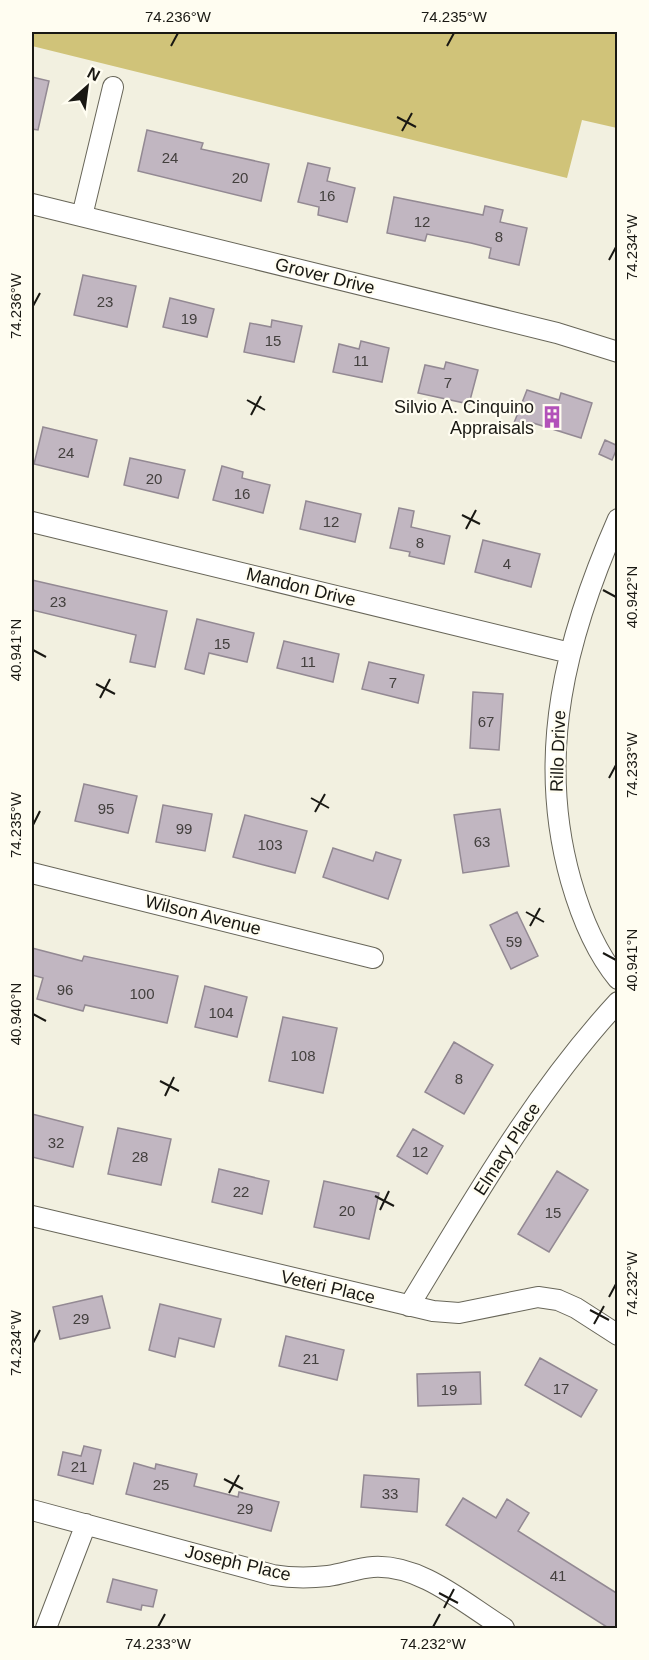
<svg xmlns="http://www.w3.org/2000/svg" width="649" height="1660" viewBox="0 0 649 1660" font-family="Helvetica,sans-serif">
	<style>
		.forest { fill: #d0c379 }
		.building { fill: #c1b6c1; stroke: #938993; stroke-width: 1.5 }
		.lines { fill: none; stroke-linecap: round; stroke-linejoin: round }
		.minor-casing { stroke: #686659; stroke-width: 22 }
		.minor { stroke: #fff; stroke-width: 20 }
		.ticks { fill: none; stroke: #191813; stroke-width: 2 }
		.labels { text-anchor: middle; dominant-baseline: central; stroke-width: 4.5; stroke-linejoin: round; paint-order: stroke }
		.number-label { font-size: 15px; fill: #43403e }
		.street-label { font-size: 18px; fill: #191813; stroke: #fffdf1 }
		.poi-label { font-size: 18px; fill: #191813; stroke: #fffdf1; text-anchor: end }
		.neatline { fill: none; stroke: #191813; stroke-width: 2 }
		.ticks-label { font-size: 15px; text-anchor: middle; fill: #191813 }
	</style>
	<rect width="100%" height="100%" fill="#f2f0e0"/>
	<path class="forest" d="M32 32H617V128L582 120 567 178 32 46Z"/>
	<path class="building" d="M32 77 49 81 38 130 32 129Z
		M147 130 203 143 201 149 269 164 261 201 138 171Z
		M308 163 330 168 327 181 355 188 347 222 318 215 319 207 298 202Z
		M394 197 483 215 485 206 503 210 500 222 527 228 519 265 489 258 491 248 471 243 427 234 425 241 387 233Z
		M83 275 136 286 127 327 74 315Z
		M170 298 214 309 207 337 163 327Z
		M272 320 302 326 294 362 244 352 250 323 271 327Z
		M361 341 389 348 382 382 333 372 339 344 359 349Z
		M446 362 478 370 469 404 418 393 425 365 444 369Z
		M527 390 559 400 561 393 592 403 581 438 533 423 530 434 512 428Z
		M43 427 97 440 88 477 34 464Z
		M605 440 618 446 612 460 599 454Z
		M130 458 185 470 178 498 124 485Z
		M222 466 243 472 242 478 270 485 263 513 213 500Z
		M306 501 361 514 355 542 300 529Z
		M399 508 414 511 411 527 450 536 444 564 409 556 410 552 390 548Z
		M483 540 540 554 531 587 475 572Z
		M32 580 167 611 155 667 130 662 136 635 32 610Z
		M197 619 254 633 247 662 209 653 204 674 185 669Z
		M284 641 339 654 333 682 277 668Z
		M369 662 424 675 418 703 362 689Z
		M473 692 503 694 499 750 470 748Z
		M84 784 137 796 128 833 75 821Z
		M163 805 212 814 205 851 156 842Z
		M500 809 509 866 463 873 454 815Z
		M245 815 307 831 295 873 233 857Z
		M333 848 373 861 376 852 401 860 388 899 323 877Z
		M517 912 538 956 511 969 490 925Z
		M32 948 82 961 84 956 178 976 167 1023 85 1005 83 1011 37 999 43 978 32 975Z
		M205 986 247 997 237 1037 195 1027Z
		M283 1017 337 1028 323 1093 269 1081Z
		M454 1042 493 1065 464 1114 425 1092Z
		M32 1114 83 1127 73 1167 32 1157Z
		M118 1128 171 1139 161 1185 108 1174Z
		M413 1129 443 1146 427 1174 397 1156Z
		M219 1169 269 1181 262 1214 212 1202Z
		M557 1171 588 1190 549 1252 518 1234Z
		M324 1181 379 1193 369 1239 314 1227Z
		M102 1296 110 1328 60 1339 53 1307Z
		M160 1304 221 1319 214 1347 179 1338 175 1357 149 1350Z
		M286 1336 344 1350 337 1380 279 1366Z
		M540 1358 597 1390 581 1417 525 1385Z
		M480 1372 481 1404 418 1406 417 1374Z
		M84 1446 101 1450 93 1484 58 1475 63 1452 81 1456Z
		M134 1463 155 1469 156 1464 197 1474 194 1486 238 1497 239 1492 279 1502 271 1531 126 1494Z
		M364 1475 419 1479 417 1512 361 1507Z
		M463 1498 496 1518 507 1499 529 1513 518 1531 618 1594V1629H610L446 1525Z
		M113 1579 157 1590 153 1607 142 1605 141 1610 107 1602Z"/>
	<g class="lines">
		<g class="minor-casing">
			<path id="minor" d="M32 204 557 333 618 352
				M82 216 113 87
				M618 519C566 637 535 754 571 881 581 916 595 951 618 979
				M32 522 570 653
				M32 873 373 958
				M32 1216 433 1311 459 1313 538 1297 558 1300 576 1308 618 1335
				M409 1306C473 1201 534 1093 618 1002
				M32 1510 273 1575C291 1578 310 1578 328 1576 343 1574 358 1568 373 1567 421 1564 465 1604 504 1628
				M46 1628 86 1524"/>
		</g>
		<use href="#minor" class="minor"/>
	</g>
	<path class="ticks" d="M171 46 178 33M447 46 454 33M397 117 416 127M402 131 412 113M609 260 616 247M33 306 40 293M247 400 265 410M251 415 261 396M462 515 480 524M466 529 476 510M603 590 616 597M33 650 46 657M96 684 115 694M100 698 110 679M609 778 616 765M311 798 329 808M315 812 325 794M33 825 40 811M526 912 544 922M530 926 540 908M603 953 616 960M33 1014 46 1021M160 1081 179 1091M165 1096 174 1077M375 1196 394 1206M380 1210 389 1191M609 1297 616 1284M590 1310 609 1320M594 1324 604 1306M33 1343 40 1330M224 1479 243 1489M229 1493 239 1475M439 1593 458 1603M444 1608 454 1589M158 1627 165 1614M433 1627 440 1614"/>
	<defs>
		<g id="building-bare" transform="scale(1.8)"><path d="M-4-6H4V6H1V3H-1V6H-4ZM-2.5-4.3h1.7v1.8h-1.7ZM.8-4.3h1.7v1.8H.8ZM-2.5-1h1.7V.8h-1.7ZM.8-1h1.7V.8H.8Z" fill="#b251b9" stroke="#fffdf1" stroke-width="2.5" paint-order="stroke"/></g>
	</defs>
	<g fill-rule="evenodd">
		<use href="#building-bare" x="552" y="417"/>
	</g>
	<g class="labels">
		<g class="number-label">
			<text x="170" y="157">24</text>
			<text x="240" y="177">20</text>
			<text x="327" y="195">16</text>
			<text x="422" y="221">12</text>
			<text x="499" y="236">8</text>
			<text x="105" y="301">23</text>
			<text x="189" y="318">19</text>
			<text x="273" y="340">15</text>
			<text x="361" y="360">11</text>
			<text x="448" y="382">7</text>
			<text x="66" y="452">24</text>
			<text x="154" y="478">20</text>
			<text x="242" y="493">16</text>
			<text x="331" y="521">12</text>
			<text x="420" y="542">8</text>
			<text x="507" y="563">4</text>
			<text x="58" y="601">23</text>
			<text x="222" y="643">15</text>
			<text x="308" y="661">11</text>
			<text x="393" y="682">7</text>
			<text x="486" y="721">67</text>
			<text x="106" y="808">95</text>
			<text x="184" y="828">99</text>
			<text x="482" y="841">63</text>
			<text x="270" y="844">103</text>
			<text x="514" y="941">59</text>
			<text x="65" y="989">96</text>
			<text x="142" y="993">100</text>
			<text x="221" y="1012">104</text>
			<text x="303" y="1055">108</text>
			<text x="459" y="1078">8</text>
			<text x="56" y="1142">32</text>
			<text x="420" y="1151">12</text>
			<text x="140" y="1156">28</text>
			<text x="241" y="1191">22</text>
			<text x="347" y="1210">20</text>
			<text x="553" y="1212">15</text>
			<text x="81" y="1318">29</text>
			<text x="311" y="1358">21</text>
			<text x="561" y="1388">17</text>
			<text x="449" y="1389">19</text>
			<text x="79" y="1466">21</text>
			<text x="161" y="1484">25</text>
			<text x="390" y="1493">33</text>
			<text x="245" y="1508">29</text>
			<text x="558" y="1575">41</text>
		</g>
		<g class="street-label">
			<text transform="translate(325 276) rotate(14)">Grover Drive</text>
			<text transform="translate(301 587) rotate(14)">Mandon Drive</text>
			<text transform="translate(558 751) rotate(-88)">Rillo Drive</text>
			<text transform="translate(203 915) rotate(14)">Wilson Avenue</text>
			<text transform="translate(507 1149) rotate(-57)">Elmary Place</text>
			<text transform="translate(328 1287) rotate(13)">Veteri Place</text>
			<text transform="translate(238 1563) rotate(13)">Joseph Place</text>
		</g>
		<g class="poi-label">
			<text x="534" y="407">Silvio A. Cinquino<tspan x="534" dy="21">Appraisals</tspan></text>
		</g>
	</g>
	<rect width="649" height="1660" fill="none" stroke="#fffdf1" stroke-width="66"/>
	<g transform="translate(87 87) rotate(28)" stroke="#fffdf1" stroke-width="4.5" paint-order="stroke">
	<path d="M0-4.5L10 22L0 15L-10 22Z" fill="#191813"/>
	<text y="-9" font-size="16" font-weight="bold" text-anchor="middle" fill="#191813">N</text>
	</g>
	<rect x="33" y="33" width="583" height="1594" class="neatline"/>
	<g class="ticks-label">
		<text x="178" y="22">74.236°W</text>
		<text x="454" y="22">74.235°W</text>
		<text transform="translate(632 247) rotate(-90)" y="5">74.234°W</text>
		<text transform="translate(16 306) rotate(-90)" y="5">74.236°W</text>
		<text transform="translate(632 597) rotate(-90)" y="5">40.942°N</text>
		<text transform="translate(16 650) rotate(-90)" y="5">40.941°N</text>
		<text transform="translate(632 765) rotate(-90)" y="5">74.233°W</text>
		<text transform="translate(16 825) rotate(-90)" y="5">74.235°W</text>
		<text transform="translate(632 960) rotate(-90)" y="5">40.941°N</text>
		<text transform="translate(16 1014) rotate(-90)" y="5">40.940°N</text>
		<text transform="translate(632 1284) rotate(-90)" y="5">74.232°W</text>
		<text transform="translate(16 1343) rotate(-90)" y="5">74.234°W</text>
		<text x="158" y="1649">74.233°W</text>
		<text x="433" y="1649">74.232°W</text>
	</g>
</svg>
